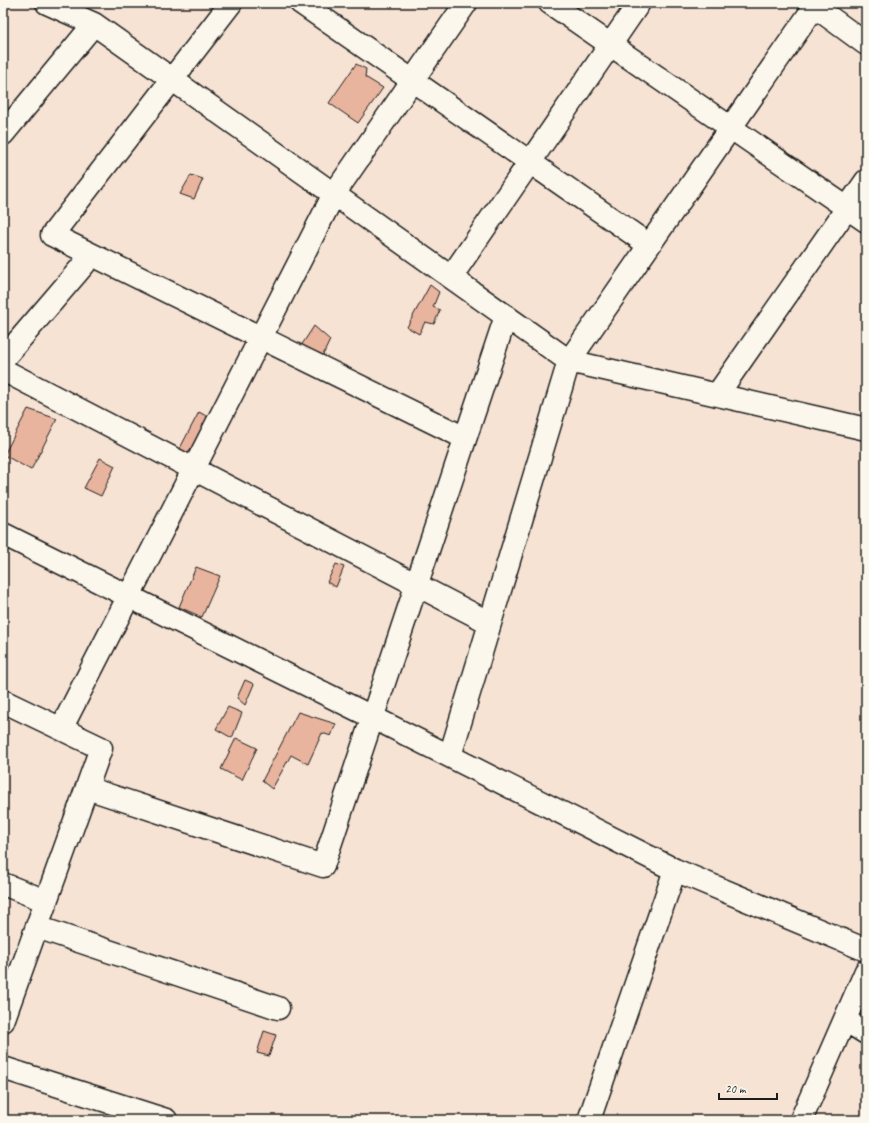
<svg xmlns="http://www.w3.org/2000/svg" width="869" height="1123" viewBox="0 0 869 1123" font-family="Caveat,sans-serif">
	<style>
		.building { fill: #e9b49d; stroke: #1c1c1c }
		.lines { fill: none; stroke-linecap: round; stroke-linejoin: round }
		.minor-casing { stroke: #1c1c1c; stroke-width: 25 }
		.minor { stroke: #fbf7ec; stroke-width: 22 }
	</style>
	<rect width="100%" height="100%" fill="#f6e3d4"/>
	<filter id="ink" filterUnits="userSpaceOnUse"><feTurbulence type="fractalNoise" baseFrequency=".025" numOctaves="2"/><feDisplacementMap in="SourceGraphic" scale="8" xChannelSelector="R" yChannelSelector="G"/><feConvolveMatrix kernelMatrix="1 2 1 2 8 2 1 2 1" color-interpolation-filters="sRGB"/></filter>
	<g filter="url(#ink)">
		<path class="building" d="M356 64 366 69 365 77 383 88 358 123 329 103Z
			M191 175 203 179 194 199 180 194Z
			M430 285 439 292 433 307 440 310 434 324 425 322 419 334 407 327Z
			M314 326 330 340 323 355 301 346Z
			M28 409 57 419 31 470 4 455Z
			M199 412 208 417 188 455 179 450Z
			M100 458 115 466 101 496 84 488Z
			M336 564 344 567 336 587 327 582Z
			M196 567 220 576 202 617 179 607Z
			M245 680 254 684 245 705 237 698Z
			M228 707 242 713 232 738 216 729Z
			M298 712 336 724 331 736 322 733 308 764 291 755 272 789 262 781Z
			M236 738 257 748 242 780 221 769Z
			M264 1031 276 1035 269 1056 257 1053Z"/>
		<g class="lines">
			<g class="minor-casing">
				<path id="minor" d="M47 3 94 24 569 361 866 429
					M231 3 52 235 465 438
					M301 3 649 245
					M550 3 866 221
					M814 6 866 44
					M3 134 94 24
					M451 277 639 3
					M3 359 92 255
					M3 370 490 623
					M717 395 866 181
					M3 534 372 717 675 870 866 950
					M3 701 101 748 3 1021
					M61 729 334 194 466 3
					M450 756 569 361 817 3
					M87 788 323 866 506 316
					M3 884 46 901
					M37 927 278 1008
					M845 1020 866 1033
					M3 1068 166 1120
					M589 1120 675 870
					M801 1120 866 971"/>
			</g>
			<use href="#minor" class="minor"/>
		</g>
	</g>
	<rect width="869" height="1123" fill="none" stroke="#fbf7ec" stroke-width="16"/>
	<rect x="8" y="8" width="853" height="1107" fill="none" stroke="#1c1c1c" stroke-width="1.5" filter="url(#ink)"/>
	<path d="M719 1093v6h58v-6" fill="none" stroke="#1c1c1c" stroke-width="2"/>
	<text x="725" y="1093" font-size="12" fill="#1c1c1c" stroke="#fbf7ec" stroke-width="3" paint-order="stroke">20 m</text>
</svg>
